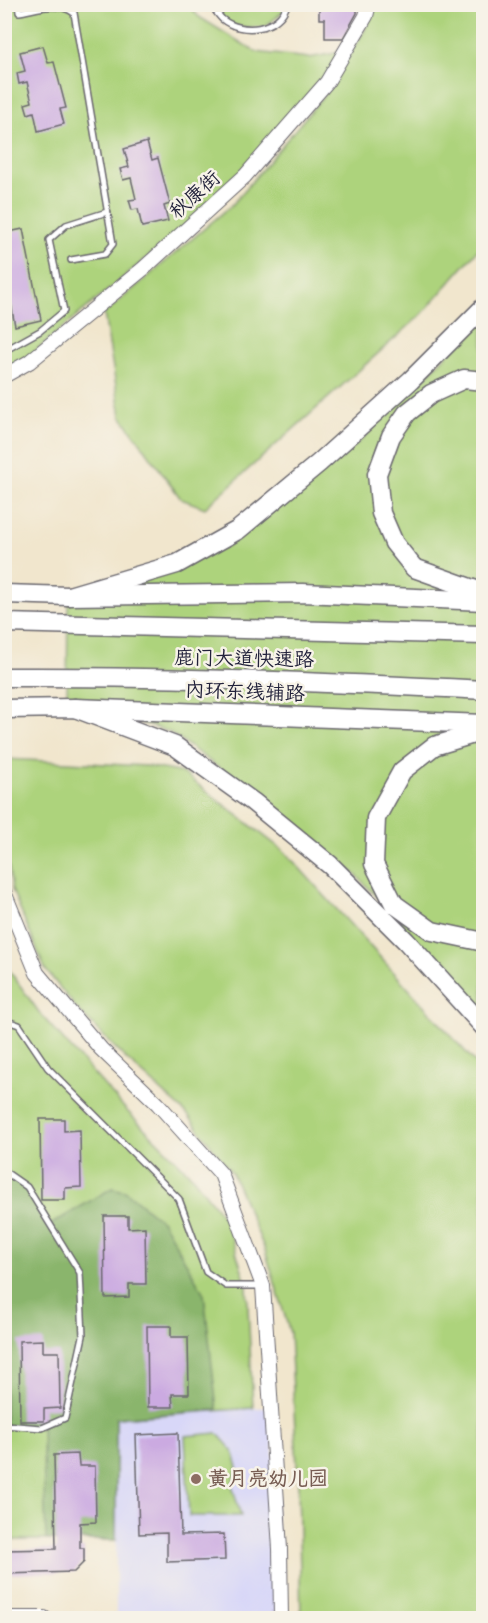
<svg xmlns="http://www.w3.org/2000/svg" width="488" height="1623" viewBox="0 0 488 1623" font-family="'Balsamiq Sans','LXGW WenKai TC',sans-serif">
	<style>
		.built { fill: #d8d7f8 }
		.green { fill: #add37c; stroke: #687a5c; stroke-width: 1.5 }
		.forest { fill: #8ab56c; stroke: #566c54; stroke-width: 1.5 }
		.building { fill: #cbaae1 }
		.lines { fill: none; stroke-linecap: round; stroke-linejoin: round }
		.service-casing { stroke: #6a676e; stroke-width: 8 }
		.tertiary-casing { stroke: #6a676e; stroke-width: 16 }
		.primary-casing { stroke: #6a676e; stroke-width: 21 }
		.trunk-casing { stroke: #6a676e; stroke-width: 21 }
		.service { stroke: #fff; stroke-width: 5 }
		.tertiary { stroke: #fff; stroke-width: 14 }
		.primary { stroke: #fff; stroke-width: 18 }
		.trunk { stroke: #fff; stroke-width: 18 }
		.education-dot { fill: #8d6e63; stroke: #f7f3e8; stroke-width: 2 }
		.labels { text-anchor: middle; dominant-baseline: central; stroke-width: 5; stroke-linejoin: round; paint-order: stroke }
		.street-label { font-size: 20px; fill: #22223b; stroke: #f7f3e8 }
		.education-label { font-size: 20px; font-weight: bold; fill: #785e54; stroke: #f7f3e8; text-anchor: start }
	</style>
	<rect width="100%" height="100%" fill="#f7f3e8"/>
	<filter id="ink" filterUnits="userSpaceOnUse"><feTurbulence type="fractalNoise" baseFrequency=".0167" numOctaves="2"/><feDisplacementMap in="SourceGraphic" scale="12" xChannelSelector="R" yChannelSelector="G"/><feConvolveMatrix kernelMatrix="1 2 1 2 8 2 1 2 1" color-interpolation-filters="sRGB"/></filter>
	<filter id="wash" filterUnits="userSpaceOnUse"><feTurbulence type="fractalNoise" baseFrequency=".008" numOctaves="4" result="noise"/><feDisplacementMap in="SourceGraphic" scale="24" xChannelSelector="R" yChannelSelector="G"/><feGaussianBlur stdDeviation="1.35" result="paint"/><feColorMatrix in="noise" values="0 0 0 0 0 0 0 0 0 0 0 0 0 0 0 0 0 1.4 0 .05"/><feComposite in="paint" operator="in"/></filter>
	<g filter="url(#wash)">
		<rect width="100%" height="100%" fill="#f1e6cd"/>
		<path class="built" d="M271 1407 281 1618H116V1418Z"/>
		<path class="green" d="M5 5H188L199 17 256 52 309 58 346 51 245 176 5 376Z
			M210 5H287L285 10 265 27C235 28 230 29 210 5Z
			M374 5H483V244L422 314 205 508 181 499 121 416 104 314 233 204 325 94 366 28Z
			M483 316V1011L357 876 279 811 169 732 67 699 68 602 227 546 360 441 456 346Z
			M5 759 147 766 183 773 285 852 483 1071V1618H301L298 1486 290 1333 265 1250 232 1173 188 1115 124 1057 77 1009 45 969 12 890 4 832Z
			M4 963 41 1015 128 1112 190 1174 226 1220 247 1286 253 1408 116 1418V1540H5Z
			M217 1433 233 1451 238 1467 232 1485 241 1516H189L185 1436Z"/>
		<path class="forest" d="M4 1171 27 1187 50 1225 112 1188 125 1191 163 1222 204 1294 217 1410 116 1418V1540H46L42 1428 5 1425Z"/>
		<g id="blocks">
			<path class="building" d="M326 4H357V13L343 38H325V19H319V8H326Z
				M43 46 48 63 54 62 66 108 60 109 64 124 38 131 34 112 28 114 25 104 32 102 27 82 19 84 17 73 25 71 20 52Z
				M147 142 152 160 158 158 170 204 164 206 168 221 142 227 138 209 132 210 129 200 136 199 131 178 123 180 120 169 129 167 124 149Z
				M23 229 41 320 15 326 11 304 4 305V233Z
				M40 1119H64V1131L80 1130 81 1187 65 1188V1200H41Z
				M104 1216H128V1228L145 1227 146 1284H129V1297L105 1298Z
				M147 1326H171V1337H188L189 1394H172L173 1407H148Z
				M43 1340V1352H59L60 1408 44 1409V1421H20L19 1341Z
				M178 1433 181 1535 224 1534 225 1560 167 1562V1533L139 1534 136 1435Z
				M78 1454 79 1466H95L96 1522 80 1523V1548H84V1562L74 1572 4 1574V1550L56 1549 54 1455Z"/>
		</g>
	</g>
	<g filter="url(#ink)">
		<use href="#blocks" fill-opacity="0" stroke="#6a676e" stroke-width="1.5"/>
		<g class="lines">
			<g class="service-casing">
				<path id="service" d="M18 4 19 12C38 9 57 1 74 13L113 244 105 254 71 260
					M210 4C214 9 218 15 222 19 241 35 280 31 287 4
					M4 351 40 331 64 311 49 240 66 225 107 212
					M4 1020 19 1025 48 1068 179 1199 206 1272 226 1286H261
					M4 1171 27 1187 80 1273 83 1336 65 1418 42 1428 4 1425"/>
			</g>
			<g class="tertiary-casing">
				<path id="tertiary" d="M4 376 29 362 143 269 245 176 327 82 366 16 369 4
					M4 892 37 973 101 1049 158 1104 221 1174 263 1286 280 1549 281 1618
					M4 1618H44"/>
			</g>
			<g class="primary-casing">
				<path id="primary" d="M4 594 69 596 303 593 484 601
					M4 709 75 708 484 724"/>
			</g>
			<g class="trunk-casing">
				<path id="trunk" d="M484 381 464 379 431 394 407 413 391 436 377 474 381 513 394 543 414 568 484 593
					M69 596 177 564 238 530 319 463 411 380 484 307
					M4 623 484 635
					M4 677C164 676 324 682 484 690
					M75 708 175 746 253 802 330 865 406 941 484 1027
					M484 731 434 746 402 771 376 818 374 864 394 904 432 931 484 942"/>
			</g>
			<use href="#service" class="service"/>
			<use href="#tertiary" class="tertiary"/>
			<use href="#primary" class="primary"/>
			<use href="#trunk" class="trunk"/>
		</g>
	</g>
	<circle class="education-dot" cx="196" cy="1479" r="6"/>
	<g class="labels">
		<g class="street-label">
			<text transform="translate(195 195) rotate(-42)">秋康街</text>
			<text transform="translate(244 659) rotate(1)">鹿门大道快速路</text>
			<text transform="translate(245 692) rotate(2)">内环东线辅路</text>
		</g>
		<g class="education-label">
			<text x="208" y="1479">黄月亮幼儿园</text>
		</g>
	</g>
	<rect width="488" height="1623" fill="none" stroke="#f7f3e8" stroke-width="24"/>
</svg>
